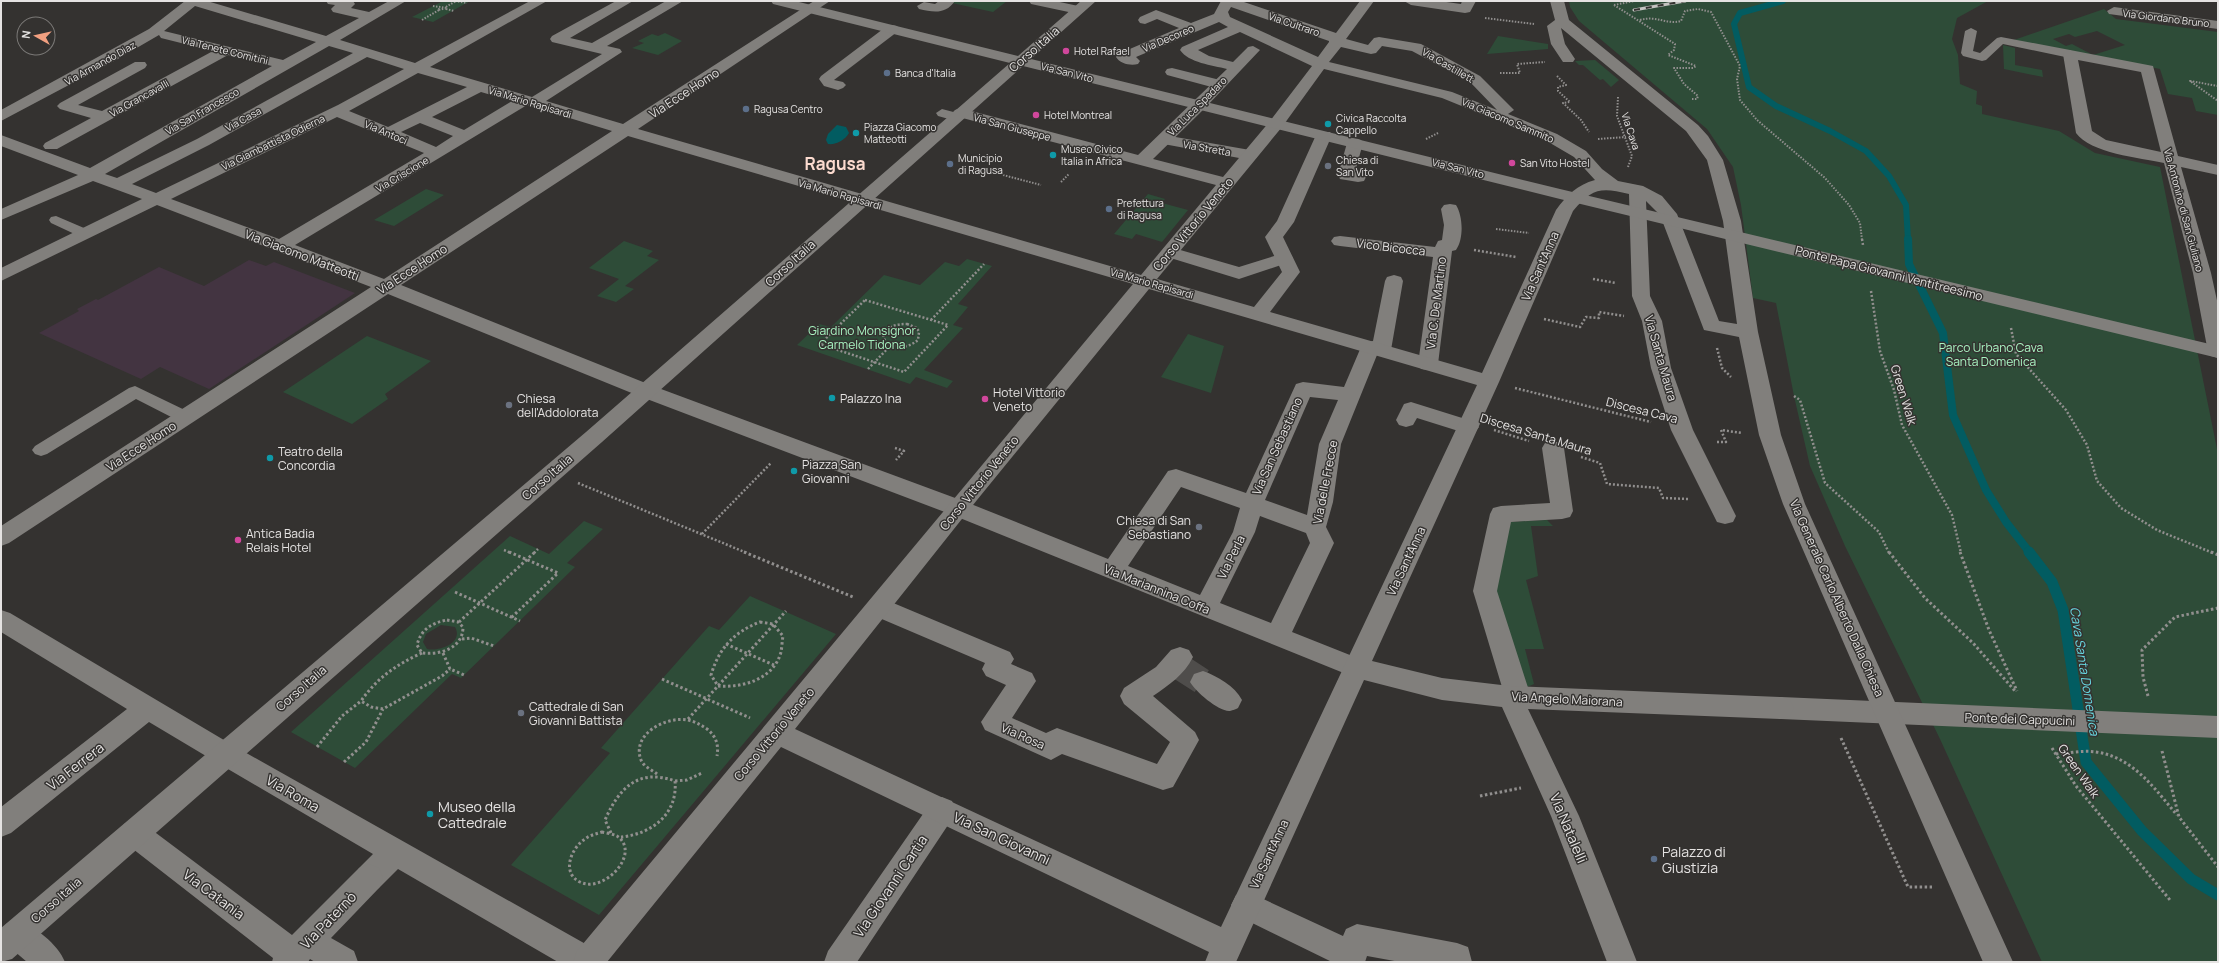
<svg xmlns="http://www.w3.org/2000/svg" width="2219" height="963" viewBox="0 0 2219 963" font-family="Manrope,sans-serif">
	<style>
		.education { fill: #433441 }
		.green { fill: #2e4c38; fill-rule: evenodd }
		.water { fill: #025c61 }
		.lines { fill: none; stroke-linecap: round; stroke-linejoin: round }
		.stream-far2 { stroke: #025c61; stroke-width: 6 }
		.stream-far1 { stroke: #025c61; stroke-width: 8 }
		.stream { stroke: #025c61; stroke-width: 11 }
		.pedestrian-tunnel { stroke: #4f4d4b; stroke-width: 26; stroke-dasharray: 26 14; stroke-linecap: butt }
		.path-far2 { stroke: #918f8e; stroke-width: 2; stroke-dasharray: 1.5 1.5; stroke-linecap: butt }
		.path-far1 { stroke: #918f8e; stroke-width: 2.5; stroke-dasharray: 2 2; stroke-linecap: butt }
		.path { stroke: #918f8e; stroke-width: 3; stroke-dasharray: 2.5 2.5; stroke-linecap: butt }
		.service { fill: #817f7c; fill-rule: evenodd }
		.pedestrian { fill: #817f7c; fill-rule: evenodd }
		.minor { fill: #817f7c; fill-rule: evenodd }
		.tertiary { fill: #817f7c; fill-rule: evenodd }
		.rail-casing { stroke: #c5c3c1; stroke-width: 3 }
		.rail { stroke: #343230; stroke-width: 2; stroke-dasharray: 6; stroke-linecap: butt }
		.hotel-dot { fill: #d1479c; stroke: #343230; stroke-width: 1.5 }
		.service-dot { fill: #5c6f8a; stroke: #343230; stroke-width: 1.5 }
		.culture-dot { fill: #0f9aa8; stroke: #343230; stroke-width: 1.5 }
		.worship-dot { fill: #6b7280; stroke: #343230; stroke-width: 1.5 }
		.labels { text-anchor: middle; dominant-baseline: central; stroke-width: 3; stroke-linejoin: round; paint-order: stroke }
		.far-street-label { font-size: 10px; fill: #e5e3e2; stroke: #343230 }
		.far-poi-label { font-size: 10px; fill: #e5e3e2; stroke: #343230; text-anchor: start }
		.street-label { font-size: 12px; fill: #e5e3e2; stroke: #343230 }
		.park-label { font-size: 12px; fill: #a8f5c2; stroke: #343230 }
		.poi-label { font-size: 12px; fill: #e5e3e2; stroke: #343230; text-anchor: start }
		.water-label { font-size: 13px; font-style: italic; fill: #67d7df; stroke: #343230 }
		.near-street-label { font-size: 14px; fill: #e5e3e2; stroke: #343230 }
		.near-poi-label { font-size: 14px; fill: #e5e3e2; stroke: #343230; text-anchor: start }
		.far-town-label { font-size: 17px; font-weight: bold; fill: #fcdbcf; stroke: #343230 }
	</style>
	<rect width="100%" height="100%" fill="#343230"/>
	<path class="education" d="M249 260 266 266 274 262 355 293 209 389 160 367 141 379 39 333 79 311 77 309 96 299 98 300 159 267 204 286Z"/>
	<path class="green" d="M443 1H470L433 22 412 17Z
		M955 1H1007L993 12 952 3Z
		M1569 1H1988L1957 18 1952 39 1958 55 1960 84 1977 91 1976 104 1982 106V114L2059 131 2095 153 2160 167 2218 454V962H2042L1940 739 1845 546 1810 466 1794 396 1776 303 1753 298 1741 205 1733 167 1707 129 1579 21 1570 7Z
		M2104 9 2116 19 2218 32V115L2196 111 2192 98 2168 94 2160 69 2014 40ZM2097 31 2125 45 2093 55 2072 44 2066 46 2053 39 2069 34 2075 37Z
		M665 33 682 41 658 55 632 48 644 43 638 41 652 34 658 36Z
		M1498 36 1548 44V49L1487 54Z
		M2003 45 2015 48V65L2042 70 2043 77 2004 69Z
		M1595 60 1619 80 1611 87 1603 79 1600 80 1583 65H1579L1575 61Z
		M426 189 444 195 394 226 374 220Z
		M1148 194 1165 199 1162 203 1188 210 1162 242 1136 234 1132 239 1114 234Z
		M624 241 653 251 647 256 659 260 625 286 634 289 616 302 597 296 619 279 589 268Z
		M967 259 992 266 958 304 968 307 953 325 963 328 924 370 953 381 947 388 916 377 910 384 797 345 819 324 831 327 884 275 920 285 945 262 959 266Z
		M1188 334 1224 346 1211 393 1161 377Z
		M367 336 431 361 385 394 388 399 352 424 283 392Z
		M1547 520 1553 526H1531L1538 576 1526 580 1544 649H1525L1534 684 1525 688 1495 590 1509 522Z
		M584 521 603 529 567 563 575 567 461 678 452 674 355 768 291 732 510 536 549 554ZM441 625 455 627C464 643 439 652 427 649L423 642 426 634Z
		M750 596 836 634 599 915 511 865 610 753 601 748 709 626 719 630Z"/>
	<path class="water" d="M837 125 846 127 849 133C845 140 836 145 828 144L826 140 828 134Z"/>
	<g class="lines">
		<path class="stream-far2" d="M1783 1 1740 13 1734 24 1749 87 1776 106 1830 131 1866 151 1889 176 1906 205 1908 240"/>
		<path class="stream-far1" d="M1908 239 1909 264 1943 333 1953 415 1986 490 2006 522 2030 553"/>
		<path class="stream" d="M2029 552 2052 582 2063 610 2086 762 2142 831 2191 879 2218 895"/>
		<path class="pedestrian-tunnel" d="M1180 667 1203 682"/>
		<path class="path-far2" d="M455 1 467 3
			M1614 5 1675 44 1674 50 1668 55 1696 66 1693 68H1674L1684 84 1698 96 1697 99H1692
			M1614 5 1634 1
			M433 6 447 8 438 10 440 8
			M446 7 456 1
			M446 9 454 11
			M1485 18 1534 24
			M422 20 439 10
			M1640 20C1657 15 1666 25 1681 21L1685 11 1698 9 1711 12 1740 66 1737 79 1740 100 1757 120 1825 178 1849 205 1860 223 1862 240
			M1500 73H1520L1517 64 1545 62
			M1557 76 1566 85 1558 87V91L1570 102 1563 103 1581 120 1589 132
			M2218 86 2190 81 2218 101
			M1618 97 1617 116 1632 156 1628 167
			M1426 139 1438 133
			M1598 139 1626 137
			M1003 175 1041 185
			M1061 182 1069 174
			M1496 229 1529 233"/>
		<path class="path-far1" d="M1862 239 1863 245
			M1474 250 1516 257
			M1593 279 1616 283
			M1871 291 1880 351 1894 390 1902 425 1952 515 1961 553
			M865 300 948 325 904 372 820 344Z
			M1544 319 1580 327 1586 317 1599 318V312L1624 316
			M931 320 984 264
			M907 324 917 328 919 332 918 340C907 349 890 351 883 337 887 326 896 324 907 324Z
			M2011 328 2016 354 2066 410 2087 445 2097 481 2121 508 2157 530 2213 553
			M1717 348 1722 368 1731 377
			M868 369 890 346
			M1515 388 1651 422
			M1794 396 1800 400 1825 483 1879 532 1889 553
			M1494 430 1529 441
			M1717 442H1726L1721 430 1742 433
			M895 448 904 451 896 460
			M1581 457 1600 463 1607 484 1659 488 1663 498 1688 499
			M578 483 747 553
			M702 534 771 463
			M504 550 511 553
			M534 553 538 549"/>
		<path class="path" d="M509 552 558 573 511 618
			M744 552 853 597
			M1889 552 1925 598 1973 643 2015 691
			M1960 552 1989 630 2017 691
			M2211 552 2218 555
			M455 592 520 621
			M447 620 458 622 463 627C463 649 439 655 422 653L417 645C421 629 432 623 447 620Z
			M459 622 535 552
			M760 622 773 624 783 636C782 641 782 647 781 652 774 679 743 688 718 686L711 675C719 648 734 632 760 622Z
			M462 639 471 638 494 646
			M726 644 774 665
			M422 653C397 664 377 678 361 701L371 707 383 709 442 676 450 669
			M443 653 450 669 464 675
			M662 679 750 718
			M2148 696 2143 677 2142 650 2175 617 2218 608
			M688 719 786 611
			M1841 738 1908 887H1932
			M317 747 342 716 361 701
			M2052 748 2076 786 2170 900
			M2162 751 2179 817 2218 867
			M2056 754C2069 753 2083 750 2096 752 2133 757 2155 789 2177 815
			M344 762 366 742 383 709
			M657 774C652 770 643 766 641 760 631 734 666 716 688 720 696 722 701 725 707 729 716 736 719 745 717 756
			M675 781 687 780 702 773
			M1480 796 1521 788
			M602 832C606 833 613 834 617 836 642 853 604 894 580 882 561 873 571 848 585 839 590 835 596 834 602 832Z
			M611 833 605 820C619 788 638 768 675 781 678 814 652 834 621 837"/>
		<path class="service" d="M1971 28 1977 31 1973 51 1980 53 1997 38 2001 37 2070 50 2076 54 2070 58 2003 44 1986 60 1982 61 1963 56 1961 53 1965 31Z
			M942 109 961 114 962 117 956 121 938 116 936 113Z
			M56 216 91 231 93 234 86 238 81 237 51 223 49 220 51 217Z
			M135 386 191 413 194 417 191 421 185 423 179 421 136 399 47 454 41 456 35 454 32 450 35 446 129 388Z"/>
		<path class="pedestrian" d="M939 1H955C945 15 933 12 919 9L917 6 924 2 935 4Z
			M1029 1H1055L1083 7 1085 10 1078 14 1031 4Z
			M1172 68 1224 81 1227 84 1224 87 1219 89 1167 75 1165 72 1167 69Z
			M1164 135 1250 150 1256 152 1258 155 1256 158 1250 160 1158 143 1156 140 1158 137Z
			M1355 138 1361 140 1363 143 1355 172 1364 173 1366 177 1364 181 1358 182 1340 179 1338 175 1347 143 1349 140Z
			M1450 204 1456 205C1463 216 1464 239 1456 250L1452 251 1438 364 1435 369 1428 370 1421 369 1418 364 1433 257 1340 246 1334 245 1331 241 1334 237 1340 236 1435 247 1438 241 1442 240 1444 225 1441 209 1444 205Z
			M1170 247 1239 267 1284 253 1290 254 1293 258 1290 262 1239 279 1164 256 1161 252 1164 248Z
			M1394 275 1401 277 1403 281 1391 350 1388 354 1377 355 1341 444 1333 502 1326 527 1334 543 1292 632 1365 661 1369 668 1365 675 1356 678 950 514 639 396 636 391 639 386 646 384 653 386 966 502 1108 559 1168 471 1176 469 1246 493 1296 384 1303 382 1344 387 1361 347 1364 343 1373 341 1385 281 1387 277ZM1310 397 1338 400 1319 444 1307 515 1265 500ZM1181 487 1240 508 1233 532 1200 595 1128 566ZM1260 516 1306 533 1310 543 1271 623 1220 603 1255 532Z
			M1411 402 1475 422 1479 427 1475 432 1468 434 1417 418 1413 425 1406 427 1399 425 1396 420 1404 404Z
			M1553 441 1561 443 1564 448 1573 511 1570 517 1562 519 1511 522 1497 591 1531 697 1527 705 1518 708 1509 705 1505 697 1473 591 1490 514 1493 508 1501 506 1550 503 1542 448 1545 443Z
			M879 597 1010 652 1014 659 1011 664 1032 673 1036 681 1012 718 1046 733 1057 728 1157 764 1170 742 1124 704 1120 696 1124 688 1156 667 1171 650 1180 647 1189 650 1193 657C1184 675 1169 685 1153 696L1195 732 1199 740 1173 787 1163 790 1062 754 1051 760 1042 756 985 730 981 722 1006 685 986 676 982 669 985 663 870 614 867 607 870 600Z
			M1203 671C1217 676 1235 686 1242 700L1238 708C1236 709 1231 711 1229 711 1218 711 1195 691 1190 682L1194 674Z
			M1781 697 2218 716V738L1781 719 1772 716 1768 708 1772 700Z
			M225 742 234 746 598 951 602 962H558L398 869 379 888 369 892 359 888 355 878 359 868 373 854 216 762 212 754 216 746Z
			M942 797 952 801 956 810 952 819 857 962H824L828 951 932 801Z
			M1246 891 1343 936 1346 929 1357 924 1457 943 1468 947 1472 962H1400L1367 956 1365 962H1332L1236 915 1231 905 1236 895Z"/>
		<path class="minor" d="M185 1H207L326 36 359 18 333 12 331 9 335 5 328 4 326 1H353L355 4 351 8 369 12 389 1H406L340 40 415 63 530 1H547L430 67 532 97 602 54 552 42 550 39 552 36 616 1H633L570 38 592 43 666 1H683L607 46 620 49 622 52 546 101 623 124 814 1H830L638 129 1141 275 1216 185 955 116 952 113 955 110 960 108 1138 155 1227 69C1212 65 1189 63 1180 50L1182 47 1228 27 1219 22 1136 57 1140 61 1138 64C1131 66 1120 64 1116 57L1118 54 1179 28 1157 19 1145 24 1140 23 1138 20 1140 17 1156 10 1191 23 1214 14 1221 1H1241L1336 33 1360 1H1374L1346 39 1368 45 1374 38 1379 37 1421 44 1480 76 1514 110 1508 114 1557 134 1586 151 1602 169 1618 181 1643 186 1662 196 1677 214 1719 321 1737 324 1723 221 1707 160 1686 131 1561 28 1565 44 1575 59 1573 62H1563L1551 44 1547 26 1555 20 1550 1H1564L1569 20 1698 125 1708 136 1723 160 1741 221 1758 332 1781 435 1805 504 2013 962H1983L1783 504 1759 435 1739 337 1704 330 1660 215 1646 201 1650 296 1662 321 1671 368 1693 430 1736 516 1733 522 1725 524 1717 522 1671 430 1651 368 1642 321 1632 296 1629 194C1601 187 1592 188 1573 211L1499 382 1372 661 1442 678 1510 686 1781 697 1790 700 1794 708 1790 716 1781 719 1528 709 1579 816 1637 962H1607L1551 816 1502 707 1442 700 1364 680 1236 962H1205L1209 952 781 747 607 962H573L577 951 1133 284 628 136 401 285 653 386 656 391 653 396 646 398 639 396 388 294 9 543 1 546V526L371 287 157 205 1 281V268L142 199 93 181 1 220V209L78 175 1 146V135L90 168 272 66 228 55 57 149H45L43 146 45 143 91 118 60 109 57 106 60 103 135 62H145L147 65 145 68 78 105 102 111 213 51 161 38 159 35 116 60 1 121V110L149 29ZM195 6 316 42 283 60 164 31ZM1231 7 1329 41V42L1318 57 1230 17 1228 12ZM1240 32 1312 66 1270 121 1223 177 1153 159 1205 108 1260 50 1253 46 1248 47 1233 62 1209 56 1198 50ZM329 46 353 53 197 139 117 178 105 174ZM1382 46 1412 51 1470 82 1497 110 1452 92 1329 62 1341 47 1371 54 1376 53ZM367 57 404 69 338 105 156 193 132 184 209 145ZM1324 69 1442 98 1545 140 1574 157 1595 180C1577 185 1567 195 1556 210L1482 373 1270 312 1300 272 1283 237 1294 222 1332 135 1330 132H1318L1316 135 1277 221 1265 237 1282 272 1254 307 1157 279 1282 127ZM418 73 467 87 388 127 349 111ZM481 92 512 101 464 130 432 117ZM527 105 612 131 384 279 295 245ZM337 117 424 153 279 239 171 199ZM420 123 453 136 436 147 401 132ZM1149 289 1477 385 1221 927 795 729 977 500Z
			M1404 1H1439L1461 4 1462 1H1476L1470 12 1465 13 1411 5Z
			M2114 7 2218 21V29L2109 14 2107 11Z
			M892 25 897 26 899 29 897 32 834 80 843 82 846 85 843 88 838 90 824 86 819 79 821 76 887 26Z
			M2070 50 2153 66 2178 156 2218 165V175L2181 167 2211 273 2218 305V358L2211 356 2208 352 2193 273 2164 163C2140 158 2090 153 2076 133L2063 54ZM2078 60 2141 72 2161 152 2106 140 2092 131Z
			M1 610 10 613 234 746 238 754 234 762 225 766 216 762 149 722 11 833 1 837V807L127 709 1 632Z
			M134 820 144 824 292 935 359 868 369 864 379 868 383 878 379 888 331 938 354 951 358 962H315L310 959 308 962H272L273 958 124 842 120 833 124 824Z
			M17 919C35 927 58 944 65 962H27L6 944 2 934 6 924Z"/>
		<path class="tertiary" d="M771 1H795L1018 56 1081 1H1096L1031 59 1560 189 2218 346V358L1560 199 1023 66 602 442 12 959 1 962V928L586 432 1010 63 773 4Z"/>
		<g class="rail-casing">
			<path id="rail" d="M1634 10 1685 1"/>
		</g>
		<use href="#rail" class="rail"/>
	</g>
	<g class="hotel-dot">
		<circle cx="1066" cy="51" r="4"/>
		<circle cx="1036" cy="115" r="4"/>
		<circle cx="1512" cy="163" r="4"/>
		<circle cx="985" cy="399" r="4"/>
		<circle cx="238" cy="540" r="4"/>
	</g>
	<g class="service-dot">
		<circle cx="887" cy="73" r="4"/>
		<circle cx="746" cy="109" r="4"/>
		<circle cx="950" cy="164" r="4"/>
		<circle cx="1109" cy="209" r="4"/>
		<circle cx="1654" cy="859" r="4"/>
	</g>
	<g class="culture-dot">
		<circle cx="1328" cy="124" r="4"/>
		<circle cx="856" cy="133" r="4"/>
		<circle cx="1053" cy="155" r="4"/>
		<circle cx="832" cy="398" r="4"/>
		<circle cx="270" cy="458" r="4"/>
		<circle cx="794" cy="471" r="4"/>
		<circle cx="430" cy="814" r="4"/>
	</g>
	<g class="worship-dot">
		<circle cx="1328" cy="166" r="4"/>
		<circle cx="509" cy="405" r="4"/>
		<circle cx="1199" cy="527" r="4"/>
		<circle cx="521" cy="713" r="4"/>
	</g>
	<g class="labels">
		<g class="far-street-label">
			<text transform="translate(2166 18) rotate(7)">Via Giordano Bruno</text>
			<text transform="translate(1294 24) rotate(19)">Via Cultraro</text>
			<text transform="translate(1168 38) rotate(-23)">Via Decoreo</text>
			<text transform="translate(225 50) rotate(14)">Via Tenete Comitini</text>
			<text transform="translate(100 63) rotate(-29)">Via Armando Diaz</text>
			<text transform="translate(1448 65) rotate(30)">Via Castillett</text>
			<text transform="translate(1067 72) rotate(14)">Via San Vito</text>
			<text transform="translate(139 98) rotate(-29)">Via Grancavalli</text>
			<text transform="translate(530 102) rotate(17)">Via Mario Rapisardi</text>
			<text transform="translate(1197 106) rotate(-45)">Via Luca Spadaro</text>
			<text transform="translate(202 111) rotate(-30)">Via San Francesco</text>
			<text transform="translate(243 119) rotate(-29)">Via Casa</text>
			<text transform="translate(1508 120) rotate(23)">Via Giacomo Sammito</text>
			<text transform="translate(1012 127) rotate(15)">Via San Giuseppe</text>
			<text transform="translate(1631 131) rotate(72)">Via Cava</text>
			<text transform="translate(386 132) rotate(23)">Via Antoci</text>
			<text transform="translate(273 142) rotate(-26)">Via Giambattista Odierna</text>
			<text transform="translate(1207 148) rotate(10)">Via Stretta</text>
			<text transform="translate(1458 168) rotate(14)">Via San Vito</text>
			<text transform="translate(402 174) rotate(-31)">Via Criscione</text>
			<text transform="translate(840 194) rotate(16)">Via Mario Rapisardi</text>
			<text transform="translate(2184 210) rotate(75)">Via Antonino di San Giuliano</text>
			<text transform="translate(1152 283) rotate(16)">Via Mario Rapisardi</text>
		</g>
		<g class="far-poi-label">
			<text x="1074" y="51">Hotel Rafael</text>
			<text x="895" y="73">Banca d'Italia</text>
			<text x="754" y="109">Ragusa Centro</text>
			<text x="1044" y="115">Hotel Montreal</text>
			<text x="1336" y="118">Civica Raccolta<tspan x="1336" dy="12">Cappello</tspan></text>
			<text x="864" y="127">Piazza Giacomo<tspan x="864" dy="12">Matteotti</tspan></text>
			<text x="1061" y="149">Museo Civico<tspan x="1061" dy="12">Italia in Africa</tspan></text>
			<text x="958" y="158">Municipio<tspan x="958" dy="12">di Ragusa</tspan></text>
			<text x="1336" y="160">Chiesa di<tspan x="1336" dy="12">San Vito</tspan></text>
			<text x="1520" y="163">San Vito Hostel</text>
			<text x="1117" y="203">Prefettura<tspan x="1117" dy="12">di Ragusa</tspan></text>
		</g>
		<g class="street-label">
			<text transform="translate(1034 49) rotate(-41)">Corso Italia</text>
			<text transform="translate(684 93) rotate(-33)">Via Ecce Homo</text>
			<text transform="translate(1193 224) rotate(-50)">Corso Vittorio Veneto</text>
			<text transform="translate(1391 247) rotate(7)">Vico Bicocca</text>
			<text transform="translate(302 255) rotate(21)">Via Giacomo Matteotti</text>
			<text transform="translate(790 263) rotate(-42)">Corso Italia</text>
			<text transform="translate(1540 266) rotate(-66)">Via Sant'Anna</text>
			<text transform="translate(412 269) rotate(-33)">Via Ecce Homo</text>
			<text transform="translate(1889 273) rotate(14)">Ponte Papa Giovanni Ventitreesimo</text>
			<text transform="translate(1436 303) rotate(-83)">Via C. De Martino</text>
			<text transform="translate(1661 358) rotate(74)">Via Santa Maura</text>
			<text transform="translate(1904 395) rotate(73)">Green Walk</text>
			<text transform="translate(1642 410) rotate(14)">Discesa Cava</text>
			<text transform="translate(1536 434) rotate(17)">Discesa Santa Maura</text>
			<text transform="translate(141 446) rotate(-33)">Via Ecce Homo</text>
			<text transform="translate(1277 446) rotate(-66)">Via San Sebastiano</text>
			<text transform="translate(547 477) rotate(-41)">Corso Italia</text>
			<text transform="translate(1325 482) rotate(-79)">Via delle Frecce</text>
			<text transform="translate(979 483) rotate(-51)">Corso Vittorio Veneto</text>
			<text transform="translate(1231 557) rotate(-64)">Via Perla</text>
			<text transform="translate(1406 561) rotate(-65)">Via Sant'Anna</text>
			<text transform="translate(1157 589) rotate(22)">Via Mariannina Coffa</text>
			<text transform="translate(1837 598) rotate(66)">Via Generale Carlo Alberto Dalla Chiesa</text>
			<text transform="translate(301 688) rotate(-41)">Corso Italia</text>
			<text transform="translate(1567 699) rotate(3)">Via Angelo Maiorana</text>
			<text transform="translate(2020 719) rotate(2)">Ponte dei Cappucini</text>
			<text transform="translate(774 734) rotate(-50)">Corso Vittorio Veneto</text>
			<text transform="translate(1023 736) rotate(24)">Via Rosa</text>
			<text transform="translate(2079 771) rotate(55)">Green Walk</text>
			<text transform="translate(1269 854) rotate(-65)">Via Sant'Anna</text>
			<text transform="translate(56 900) rotate(-41)">Corso Italia</text>
		</g>
		<g class="park-label">
			<text x="862" y="330">Giardino Monsignor<tspan x="862" dy="14">Carmelo Tidona</tspan></text>
			<text x="1991" y="347">Parco Urbano Cava<tspan x="1991" dy="14">Santa Domenica</tspan></text>
		</g>
		<g class="poi-label">
			<text x="993" y="392">Hotel Vittorio<tspan x="993" dy="14">Veneto</tspan></text>
			<text x="517" y="398">Chiesa<tspan x="517" dy="14">dell'Addolorata</tspan></text>
			<text x="840" y="398">Palazzo Ina</text>
			<text x="278" y="451">Teatro della<tspan x="278" dy="14">Concordia</tspan></text>
			<text x="802" y="464">Piazza San<tspan x="802" dy="14">Giovanni</tspan></text>
			<text x="1191" y="520" text-anchor="end">Chiesa di San<tspan x="1191" dy="14">Sebastiano</tspan></text>
			<text x="246" y="533">Antica Badia<tspan x="246" dy="14">Relais Hotel</tspan></text>
			<text x="529" y="706">Cattedrale di San<tspan x="529" dy="14">Giovanni Battista</tspan></text>
		</g>
		<g class="water-label">
			<text transform="translate(2085 671) rotate(81)">Cava Santa Domenica</text>
		</g>
		<g class="near-street-label">
			<text transform="translate(75 766) rotate(-38)">Via Ferrera</text>
			<text transform="translate(293 793) rotate(30)">Via Roma</text>
			<text transform="translate(1569 828) rotate(67)">Via Natalelli</text>
			<text transform="translate(1002 838) rotate(25)">Via San Giovanni</text>
			<text transform="translate(890 886) rotate(-56)">Via Giovanni Cartia</text>
			<text transform="translate(214 894) rotate(37)">Via Catania</text>
			<text transform="translate(328 920) rotate(-46)">Via Paternò</text>
		</g>
		<g class="near-poi-label">
			<text x="438" y="806">Museo della<tspan x="438" dy="16">Cattedrale</tspan></text>
			<text x="1662" y="851">Palazzo di<tspan x="1662" dy="16">Giustizia</tspan></text>
		</g>
		<g class="far-town-label">
			<text x="835" y="163">Ragusa</text>
		</g>
	</g>
	<rect width="2219" height="963" fill="none" stroke="#e5e3e2" stroke-width="4"/>
	<g transform="translate(36 36) rotate(278)"><circle r="19" fill="#343230" stroke="#7b7977"/>
	<path d="M0-3L7 15L0 10L-7 15Z" fill="#f2a080"/>
	<text y="-6" font-size="11" font-weight="bold" text-anchor="middle" fill="#e5e3e2">N</text>
	</g>
</svg>
